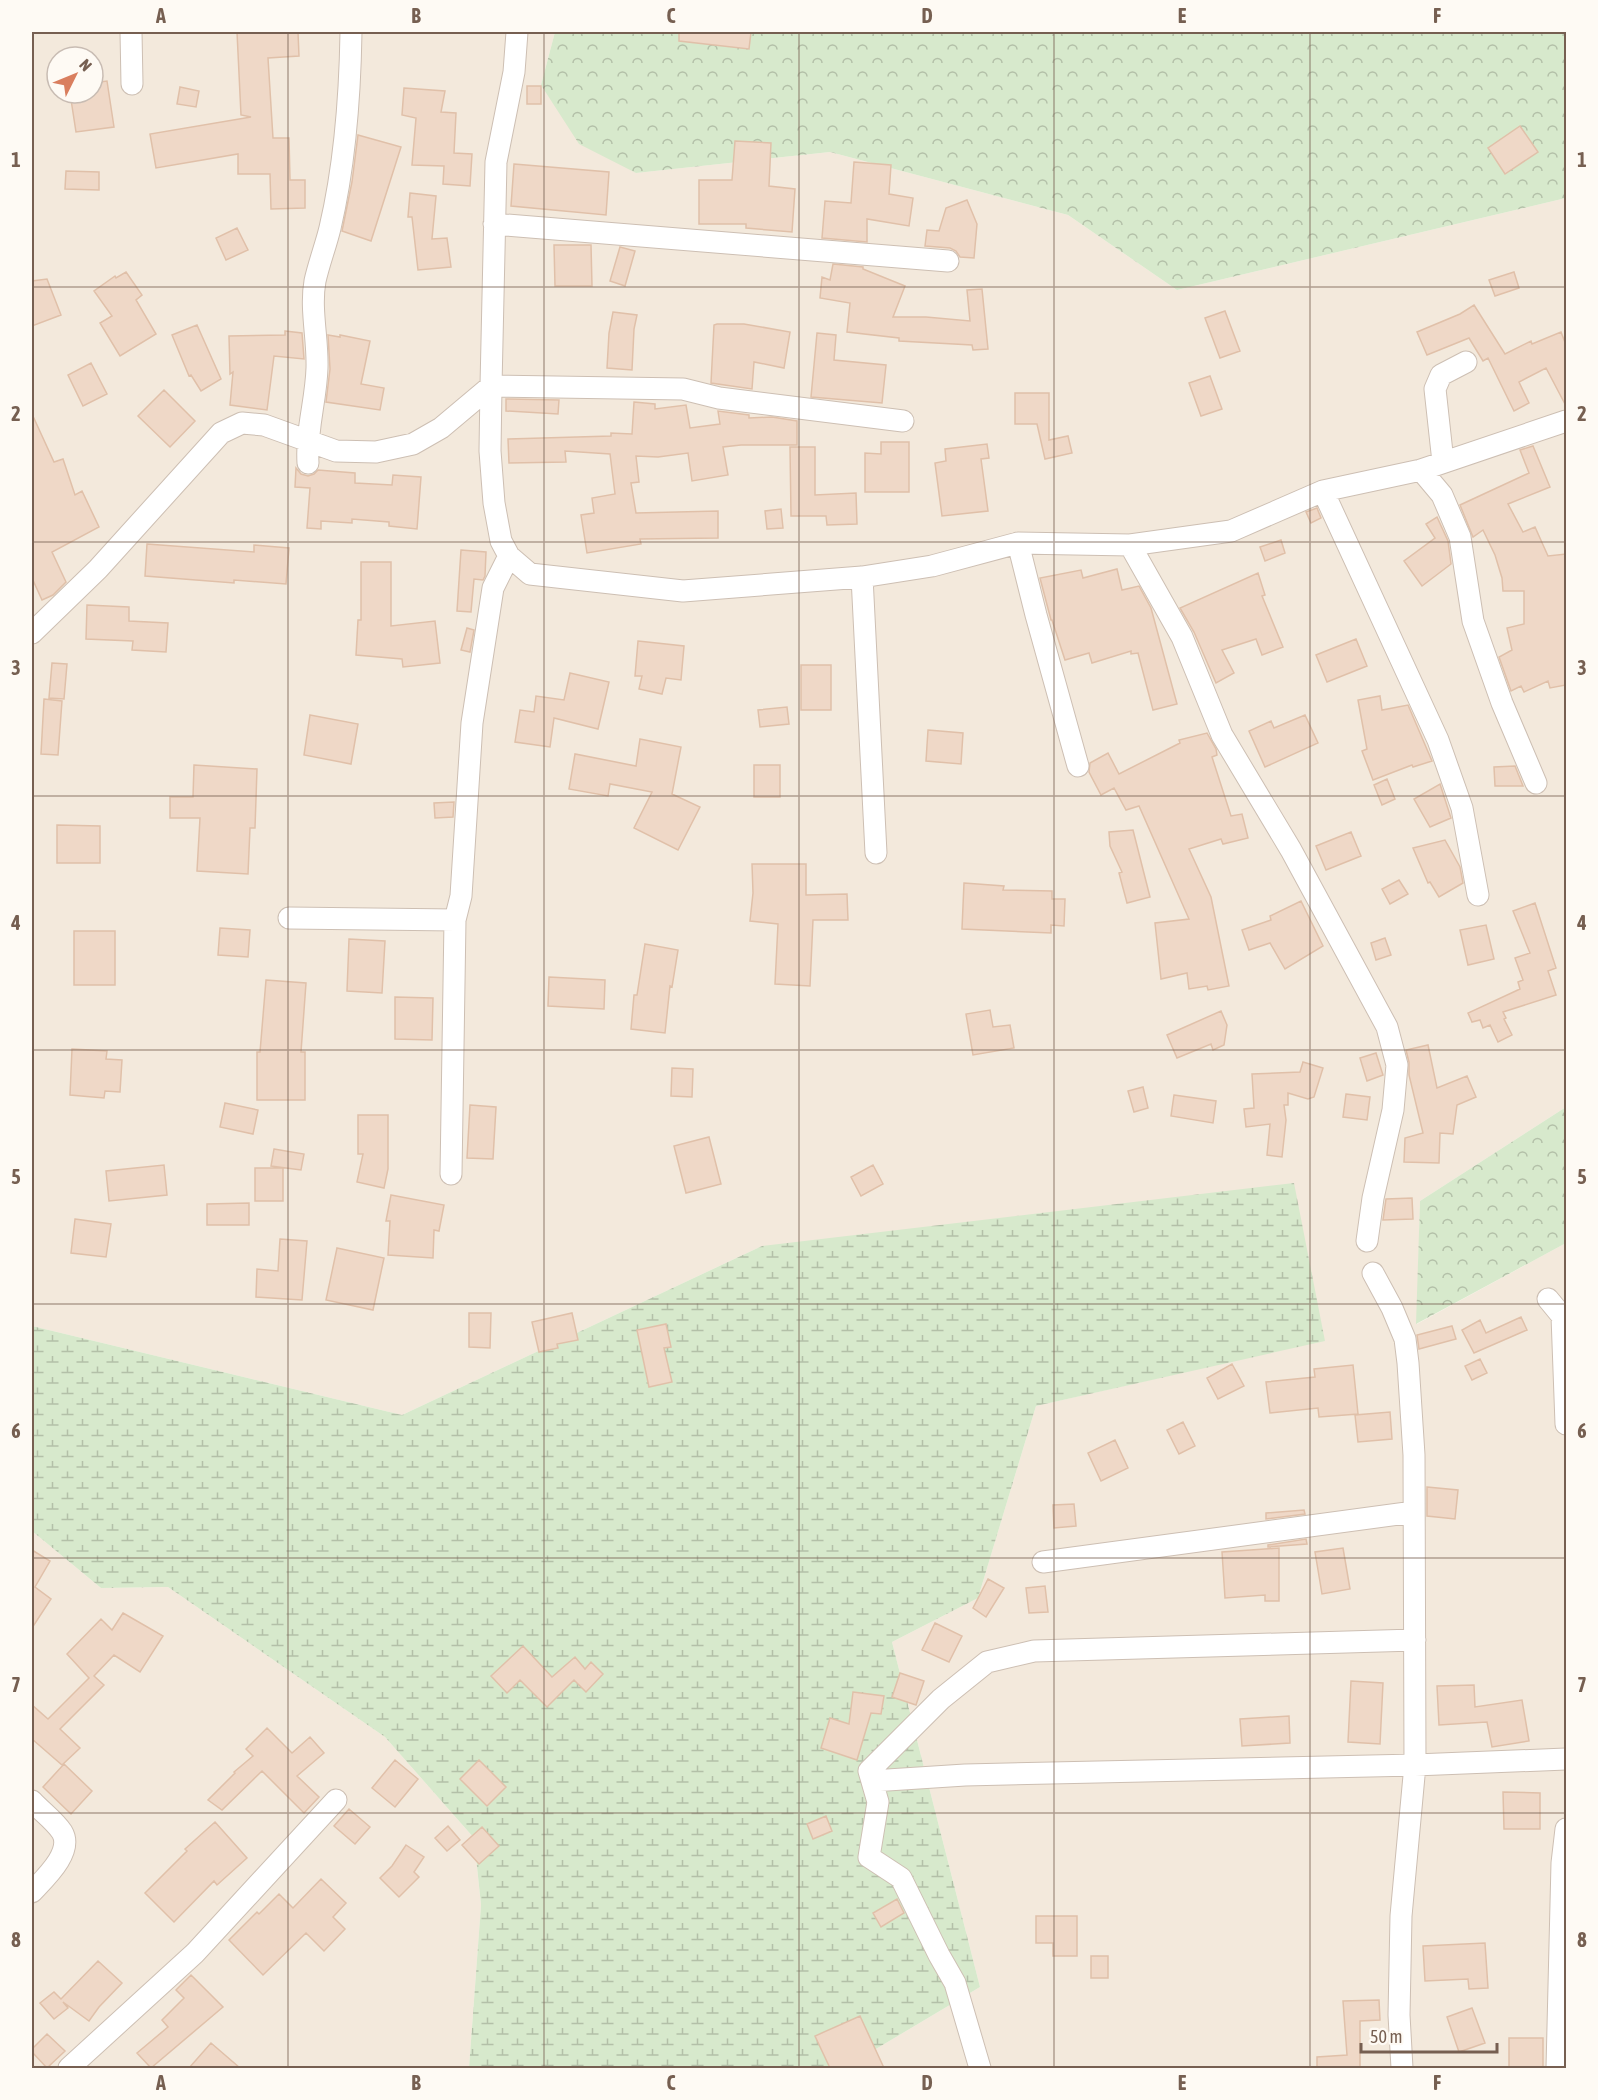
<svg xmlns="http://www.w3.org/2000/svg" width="1598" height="2100" viewBox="0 0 1598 2100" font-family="'Asap Condensed',sans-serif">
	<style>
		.residential { fill: #f3e9dc; fill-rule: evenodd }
		.forest { fill: url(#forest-crowns) }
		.wetland { fill: url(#wetland-marsh) }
		.building { fill: #efd8c7; stroke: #e0c0a9; stroke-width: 1.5 }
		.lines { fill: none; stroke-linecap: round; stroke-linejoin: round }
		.street-casing { stroke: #cdbfb3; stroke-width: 23 }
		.street { stroke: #fff; stroke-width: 21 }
		.grid { fill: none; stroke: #765f51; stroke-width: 1.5; stroke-opacity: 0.55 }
		.neatline { fill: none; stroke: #765f51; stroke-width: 2 }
		.grid-label { font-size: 20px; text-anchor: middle; font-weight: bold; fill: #765f51 }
	</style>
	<defs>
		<pattern id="forest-crowns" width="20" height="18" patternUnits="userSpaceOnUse" patternTransform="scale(1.5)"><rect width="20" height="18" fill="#d7e9cc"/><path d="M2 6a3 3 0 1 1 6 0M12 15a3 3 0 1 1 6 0" fill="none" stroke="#b3c0a8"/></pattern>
		<pattern id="wetland-marsh" width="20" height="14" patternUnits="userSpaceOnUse" patternTransform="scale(1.5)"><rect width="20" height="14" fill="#d7e9cc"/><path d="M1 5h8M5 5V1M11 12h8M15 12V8" fill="none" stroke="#b3c0a8"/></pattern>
	</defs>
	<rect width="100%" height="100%" fill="#fbf6ed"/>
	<path class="residential" d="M32 32H555L541 85 636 173 830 152 1068 215 1177 290 1566 198V1107L1420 1201 1417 1324 1566 1243V2068H844L980 1987 892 1642 978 1598 1036 1406 1325 1340 762 1246 402 1415 32 1326ZM57 57H93V93H57Z
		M32 1531 101 1588 168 1587 385 1737 474 1838 481 1905 469 2068H32Z"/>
	<path class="forest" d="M555 32H1566V198L1177 290 1068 215 830 152 636 173 579 144 541 85Z
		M1566 1107V1243L1416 1324 1420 1201Z"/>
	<path class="wetland" d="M1294 1183 1325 1341 1036 1406 978 1598 892 1642 980 1987 844 2068H469L481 1905 474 1838 385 1737 168 1587 101 1588 32 1531V1326L402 1415 762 1246Z"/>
	<path class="building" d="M237 32H298L299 56 268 58 273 138H289L290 180H305V208L271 209 270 174H238V154L156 168 150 134 251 117 241 115Z
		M679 32H751L749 49 679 41Z
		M107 81 114 127 76 132 70 93H93V83Z
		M527 86H541V104H527Z
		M180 87 199 91 196 107 177 104Z
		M404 88 445 91 441 112 456 113 454 153 472 154 470 186 443 184 444 166 412 165 416 118 402 115Z
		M1520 126 1538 152 1505 174 1488 148Z
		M358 135 401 147 371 241 342 231 352 182Z
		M735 141 771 143 769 186 795 189 792 232 746 228V224H699V180H732Z
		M854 162 891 165 889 194 913 198 909 226 867 219V242L822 238 825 201 851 203Z
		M514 164 609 172 606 215 511 206Z
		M66 171 99 172V190L65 189Z
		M410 193 436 196 432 239 447 238 451 267 418 270 412 217H408Z
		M967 200 977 224 974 258 960 257 956 251 950 248 925 246 927 230 939 231 946 208Z
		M237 228 248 250 226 260 216 238Z
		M554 245H591L592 286H555Z
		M620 247 635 251 625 286 610 281Z
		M833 264 863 267V269L905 286 893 317H926L970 321 967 290 982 289 988 349 973 350 972 345 899 341V338L847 332 850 303 820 298 822 277 830 280Z
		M126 272 142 295 136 300 156 334 120 356 100 323 112 316 94 291 115 276 116 278Z
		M1514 272 1519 288 1495 296 1489 280Z
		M47 279 61 315 32 326V281Z
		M1474 305 1505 354 1531 341 1532 344 1561 332 1566 345V406L1546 368 1519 382 1529 403 1514 411 1488 358 1483 361 1469 338 1427 355 1417 332 1460 314Z
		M1225 311 1240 351 1220 358 1205 318Z
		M613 312 637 315 634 329 632 370 607 368 609 333Z
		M717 324H744L790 332 784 368 754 362 752 389 711 383 714 325Z
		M197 325 221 379 201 391 191 375 189 376 172 335Z
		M285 331 302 333 304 359 274 356 267 410 230 405 233 372 230 374 229 336 285 335Z
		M817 333 836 335 834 360 886 365 882 403 811 397Z
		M328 335 340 337V335L370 341 361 384 384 388 380 410 326 402 330 369Z
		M91 363 107 394 83 406 68 375Z
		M1210 376 1222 409 1201 416 1189 383Z
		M164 390 195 421 170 447 138 416Z
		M1015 393H1049V440L1068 436 1072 453 1045 459 1037 424H1015Z
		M506 399 559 400 558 414 506 411Z
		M634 402 655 404V409L686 405 690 428 720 424 718 411 749 415V418L772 417 797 421V445H741L723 447 728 475 692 481 688 453 658 457 636 456 639 482 631 483 636 513 718 511V538L640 539 641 544 587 553 581 515 594 513 592 498 615 494 610 454 565 451 566 462 509 463 508 439 611 436V433L632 434Z
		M32 414 54 462 63 459 75 495 82 491 99 527 52 552 66 582 53 595 42 600 32 578Z
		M881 442H909V492H865V453L881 454Z
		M987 444 989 458 981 459 988 511 942 516 935 463 946 461 945 449Z
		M1533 446 1550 487 1508 504 1523 532 1535 527 1548 556 1566 554V685L1550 688 1548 681 1524 692 1521 686 1511 691 1499 657 1512 650 1507 628 1524 624V591H1503L1502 578 1495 555 1483 530 1473 537 1460 505 1529 473 1520 450Z
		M790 447H815V495L856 493 857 524 827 525 826 516H791Z
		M296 468 301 474 308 476 314 474 318 470 355 473V483L392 485 393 475 421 477 417 529 389 526V522L352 519V523L321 521V529L307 528 310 488 295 487Z
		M1317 508 1321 518 1311 523 1306 512Z
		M781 509 783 528 767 529 765 511Z
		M1437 517 1448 541 1451 564 1422 586 1404 561 1435 538 1426 524Z
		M1281 540 1285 553 1265 561 1260 547Z
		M147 544 254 552V545L289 548 286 584 234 580V583L145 576Z
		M461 550 486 552 485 576 483 580 474 579 471 612 457 611Z
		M361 562H391V626L435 621 440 663 403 667 402 659 356 655 358 620H361Z
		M1117 569 1122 590 1139 586 1151 608 1177 704 1153 710 1138 653 1131 654V651L1092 663 1089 653 1065 660 1052 620H1051L1040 578 1081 570 1083 578Z
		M1258 573 1265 595 1262 596 1283 647 1262 655 1256 639 1222 650 1234 673 1216 683 1194 632 1180 608Z
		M87 605 129 607V621L168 623 166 652 132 650 133 641 86 639Z
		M467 628 474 630 470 652 461 650Z
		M1356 639 1367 666 1327 682 1316 655Z
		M638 641 684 646 681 680 666 678 662 694 639 689 642 676H635Z
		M52 663 67 664 64 699 49 698Z
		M801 665H831V710H801Z
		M570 673 609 682 598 729 554 718 550 747 515 742 520 710 534 712 536 696 564 700Z
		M1380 696 1382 710 1408 705 1432 761 1413 767 1412 765 1373 780 1362 751 1367 749 1358 700Z
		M44 699 62 701 58 755 41 754Z
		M787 707 789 724 760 727 758 710Z
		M310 715 358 724 351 764 304 755Z
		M1305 715 1318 743 1265 767 1249 731 1271 721 1274 728Z
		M928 730 963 733 961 764 926 761Z
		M1207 733 1216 749 1217 755 1212 757 1231 816 1242 814 1248 838 1223 844 1221 839 1189 849 1211 897 1229 986 1208 990 1207 986 1189 989 1187 973 1161 979 1155 923 1189 919 1139 806 1126 810 1114 788 1101 795 1089 772 1090 763 1108 753 1119 774 1180 743 1179 740Z
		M640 739 681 747 672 794 700 807 678 850 634 828 652 792 610 784 608 796 569 789 575 754 636 766Z
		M194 765 257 769 255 828H250L248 874 197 871 200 818H170V797H193Z
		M754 765H780V797H754Z
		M1515 766 1523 786H1495L1494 767Z
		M1387 779 1395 799 1382 805 1374 785Z
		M1440 784 1451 818 1430 827 1414 799Z
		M454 802 453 817 435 818 434 803Z
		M57 825 100 826V863H57Z
		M1133 830 1150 897 1127 903 1119 873 1122 872 1110 846 1109 832Z
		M1351 832 1361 856 1326 870 1316 846Z
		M1445 840 1460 867 1463 883 1439 897 1430 882 1428 883 1413 848Z
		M752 864H806V895L847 894 848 920H813L810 986 775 984 778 924 750 921 753 893Z
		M1399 880 1408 894 1390 904 1382 889Z
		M964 883 1004 886 1003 890 1052 891V899H1065L1064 926 1051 925V933L962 929Z
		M1301 901 1323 946 1285 969 1270 943 1249 950 1242 930 1271 920 1270 916Z
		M1535 903 1556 968 1548 971 1556 995 1503 1012 1506 1018 1504 1019 1512 1035 1498 1042 1490 1025 1483 1028 1480 1020 1472 1022 1468 1013 1520 989 1518 982 1523 980 1515 958 1530 953 1513 911Z
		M1486 925 1494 959 1468 965 1460 930Z
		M220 928 250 930 248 957 218 955Z
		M74 931H115V985H74Z
		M1385 938 1391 955 1376 960 1371 943Z
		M349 939 385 941 382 993 347 991Z
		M645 944 678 950 672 987 670 986 665 1033 631 1029 634 995H637Z
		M549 977 605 980 604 1009 548 1006Z
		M266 980 306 983 301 1052H305V1100H257V1052H260Z
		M395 997 433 998 432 1040 395 1039Z
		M990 1010 993 1027 1010 1025 1014 1048 973 1055 966 1014Z
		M1221 1011 1227 1025 1224 1045 1213 1050 1211 1044 1177 1058 1167 1035Z
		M1428 1045 1437 1088 1467 1076 1476 1097 1457 1105 1453 1134 1440 1133 1439 1163 1404 1162 1405 1138 1423 1133 1409 1075V1062L1406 1050Z
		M72 1049 107 1051 106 1059 122 1060 120 1092 105 1091 104 1098 70 1095Z
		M1376 1053 1383 1075 1367 1081 1360 1058Z
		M1303 1062 1323 1068 1314 1097 1308 1099 1288 1093V1105H1284L1286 1120 1282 1157 1267 1155 1270 1124 1246 1127 1244 1109 1254 1108 1252 1074 1300 1072Z
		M672 1068 693 1069 692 1097 671 1096Z
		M1143 1087 1148 1108 1134 1112 1128 1091Z
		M1346 1094 1370 1097 1367 1120 1343 1117Z
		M1174 1095 1216 1101 1213 1123 1171 1116Z
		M225 1103 258 1110 253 1134 220 1127Z
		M470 1105 496 1107 493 1159 467 1158Z
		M358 1115H388V1169L384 1188 357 1182 363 1154H358Z
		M709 1137 721 1184 686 1193 674 1146Z
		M274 1149 304 1154 301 1170 271 1166Z
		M164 1165 167 1195 109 1201 106 1171Z
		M873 1165 883 1184 861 1196 851 1177Z
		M255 1168H283V1201H255Z
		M391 1195 444 1205 439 1231 434 1230 433 1258 388 1255 390 1221H386Z
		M1412 1198 1413 1219 1383 1220 1386 1199Z
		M249 1203V1225H207V1204Z
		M75 1219 111 1224 106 1257 71 1253Z
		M280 1239 307 1241 302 1300 256 1297 257 1269 278 1271Z
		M337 1248 384 1258 373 1310 326 1300Z
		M469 1313H491L490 1348 469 1347Z
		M572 1313 578 1340 557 1344 558 1348 539 1352 532 1322Z
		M1521 1317 1527 1330 1474 1353 1462 1330 1480 1320 1486 1333Z
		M666 1324 671 1347 664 1348 672 1382 649 1387 637 1330Z
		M1452 1326 1456 1339 1419 1349 1417 1335Z
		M1480 1359 1487 1373 1472 1380 1465 1366Z
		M1232 1364 1244 1386 1218 1399 1207 1378Z
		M1353 1365 1358 1414 1319 1417 1318 1408 1270 1413 1266 1382 1315 1377 1314 1369Z
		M1390 1412 1392 1439 1358 1442 1355 1415Z
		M1183 1422 1195 1446 1179 1454 1167 1430Z
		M1115 1440 1128 1468 1101 1481 1088 1453Z
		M1427 1487 1458 1490 1455 1519 1427 1516Z
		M1074 1504 1076 1526 1054 1528 1053 1505Z
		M1304 1510 1305 1514 1266 1519V1513Z
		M1306 1539 1307 1544 1268 1547V1545Z
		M1279 1548V1601H1265V1595L1225 1598 1222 1552Z
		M1343 1548 1350 1589 1322 1594 1315 1552Z
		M32 1550 50 1561 35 1587 51 1599 32 1628Z
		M988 1579 1004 1588 986 1617 973 1608Z
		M1045 1586 1048 1612 1029 1613 1026 1588Z
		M123 1613 163 1636 140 1672 114 1655 94 1676 104 1685 60 1729 80 1748 62 1765 32 1739V1705L48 1719 89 1678 67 1654 101 1619 112 1630Z
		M935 1623 962 1636 949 1662 922 1650Z
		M523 1646 552 1677 575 1657 585 1669 591 1662 603 1674 586 1692 574 1680 547 1707 520 1680 507 1693 491 1676Z
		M900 1673 924 1681 916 1705 892 1697Z
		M1351 1681 1383 1683 1380 1744 1348 1742Z
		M1474 1685 1475 1707 1522 1700 1529 1741 1492 1747 1487 1722 1439 1725 1437 1686Z
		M853 1692 884 1696 881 1714 871 1713 857 1760 821 1748 830 1718 849 1724Z
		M1289 1716 1290 1743 1242 1746 1240 1719Z
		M267 1728 292 1753 310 1737 324 1753 297 1776 319 1797 304 1813 262 1771 222 1810 208 1800 235 1773 234 1772 253 1756 246 1749Z
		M395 1760 418 1779 395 1807 372 1788Z
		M479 1760 506 1787 487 1806 460 1779Z
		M64 1764 92 1791 71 1814 43 1787Z
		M1503 1792 1540 1793V1829H1504Z
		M349 1809 370 1827 355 1844 334 1826Z
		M826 1816 832 1831 813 1839 807 1824Z
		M215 1822 247 1858 217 1885 214 1881 174 1922 145 1893 187 1851 185 1849Z
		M448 1826 460 1840 447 1851 435 1838Z
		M482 1827 499 1846 479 1864 462 1845Z
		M406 1845 424 1857 414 1872 419 1877 399 1897 380 1878 392 1866Z
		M321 1879 346 1903 333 1917 345 1929 324 1951 306 1933 263 1975 229 1940 257 1912 259 1914 279 1894 293 1908Z
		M897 1899 904 1913 881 1927 873 1913Z
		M1036 1916H1077V1956H1053V1943H1036Z
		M1485 1943 1488 1988 1469 1989 1468 1979 1425 1981 1423 1946Z
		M1091 1956H1108V1978H1091Z
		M98 1961 122 1983 99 2007 89 2021 63 2002 68 2008 54 2019 40 2003 54 1992 61 1999Z
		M191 1975 223 2007 151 2068 137 2053 168 2027 162 2020 184 1998 176 1990Z
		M1379 2000 1380 2020 1360 2021V2068H1317V2057L1347 2055 1343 2001Z
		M1472 2008 1485 2043 1459 2052 1447 2017Z
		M860 2016 884 2068H830L815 2036Z
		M47 2034 65 2051 47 2068 32 2052V2049Z
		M1509 2038H1543V2068H1509Z
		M211 2043 240 2068H189Z"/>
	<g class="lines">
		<g class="street-casing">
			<path id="street" d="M131 32 132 84
				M494 224 948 261
				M1443 462 1435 389 1441 375 1466 362
				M308 463C306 429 316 401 317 368 318 339 310 309 315 281 319 263 326 245 330 228 345 164 350 97 351 32
				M1421 470 1442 495 1460 537 1473 621 1502 703 1536 783
				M1323 491 1438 740 1462 808 1478 895
				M1018 543 1036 615 1078 766
				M1130 545 1182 637 1222 735 1291 850 1387 1027 1397 1065 1393 1110 1373 1198 1367 1241
				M509 556 530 574 683 591 862 577 932 566 1018 543 1130 545 1231 531 1323 491 1421 470 1566 421
				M862 577 876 853
				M32 633 98 569 221 433 242 423 264 425 336 451 376 452 413 444 441 428 491 386 683 389 719 398 903 421
				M289 918 455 920 461 896 472 723 493 588 509 556 501 541 494 503 490 451 491 386 496 162 514 72 517 32
				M451 1174 455 920
				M1373 1273 1392 1308 1405 1339 1408 1363 1414 1455 1415 1765 1401 1916 1399 2015 1402 2068
				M1548 1299 1562 1316 1566 1424
				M1043 1562 1414 1512
				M872 1781 965 1775 1415 1765 1566 1759
				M32 1801C41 1811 55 1821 62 1832 74 1852 44 1879 32 1892
				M69 2068 195 1953 336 1800
				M980 2068 955 1983 939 1955 901 1878 869 1857 878 1802 869 1771 941 1699 987 1662 1034 1651 1415 1640
				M1557 2068 1562 1863 1566 1829"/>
		</g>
		<use href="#street" class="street"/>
	</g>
	<path class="grid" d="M288 32V2068M544 32V2068M799 32V2068M1054 32V2068M1310 32V2068M32 287H1566M32 542H1566M32 796H1566M32 1050H1566M32 1304H1566M32 1558H1566M32 1813H1566"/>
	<rect width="1598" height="2100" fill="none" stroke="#fefaf4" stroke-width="66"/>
	<g transform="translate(75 75) rotate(47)"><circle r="28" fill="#fefaf4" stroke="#c8bcb3" stroke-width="1.5"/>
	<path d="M0-4.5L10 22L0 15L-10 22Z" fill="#d97e5e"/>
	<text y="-9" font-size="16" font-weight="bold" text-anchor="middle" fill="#765f51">N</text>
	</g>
	<path d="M1361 2043v9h136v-9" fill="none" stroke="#765f51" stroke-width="3"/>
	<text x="1370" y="2043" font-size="18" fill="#765f51" stroke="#fefaf4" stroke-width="4.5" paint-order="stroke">50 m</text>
	<rect x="33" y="33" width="1532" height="2034" class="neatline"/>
	<g class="grid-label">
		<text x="161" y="23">A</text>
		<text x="416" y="23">B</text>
		<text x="671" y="23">C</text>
		<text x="927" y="23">D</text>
		<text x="1182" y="23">E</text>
		<text x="1437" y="23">F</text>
		<text x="16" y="167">1</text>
		<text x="1582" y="167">1</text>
		<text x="16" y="421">2</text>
		<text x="1582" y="421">2</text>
		<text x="16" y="675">3</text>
		<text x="1582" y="675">3</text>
		<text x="16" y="930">4</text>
		<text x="1582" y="930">4</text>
		<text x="16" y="1184">5</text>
		<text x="1582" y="1184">5</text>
		<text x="16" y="1438">6</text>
		<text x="1582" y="1438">6</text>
		<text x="16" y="1692">7</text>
		<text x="1582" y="1692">7</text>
		<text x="16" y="1947">8</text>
		<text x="1582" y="1947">8</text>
		<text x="161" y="2090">A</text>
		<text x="416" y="2090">B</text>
		<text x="671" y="2090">C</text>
		<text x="927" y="2090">D</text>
		<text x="1182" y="2090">E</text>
		<text x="1437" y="2090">F</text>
	</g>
</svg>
